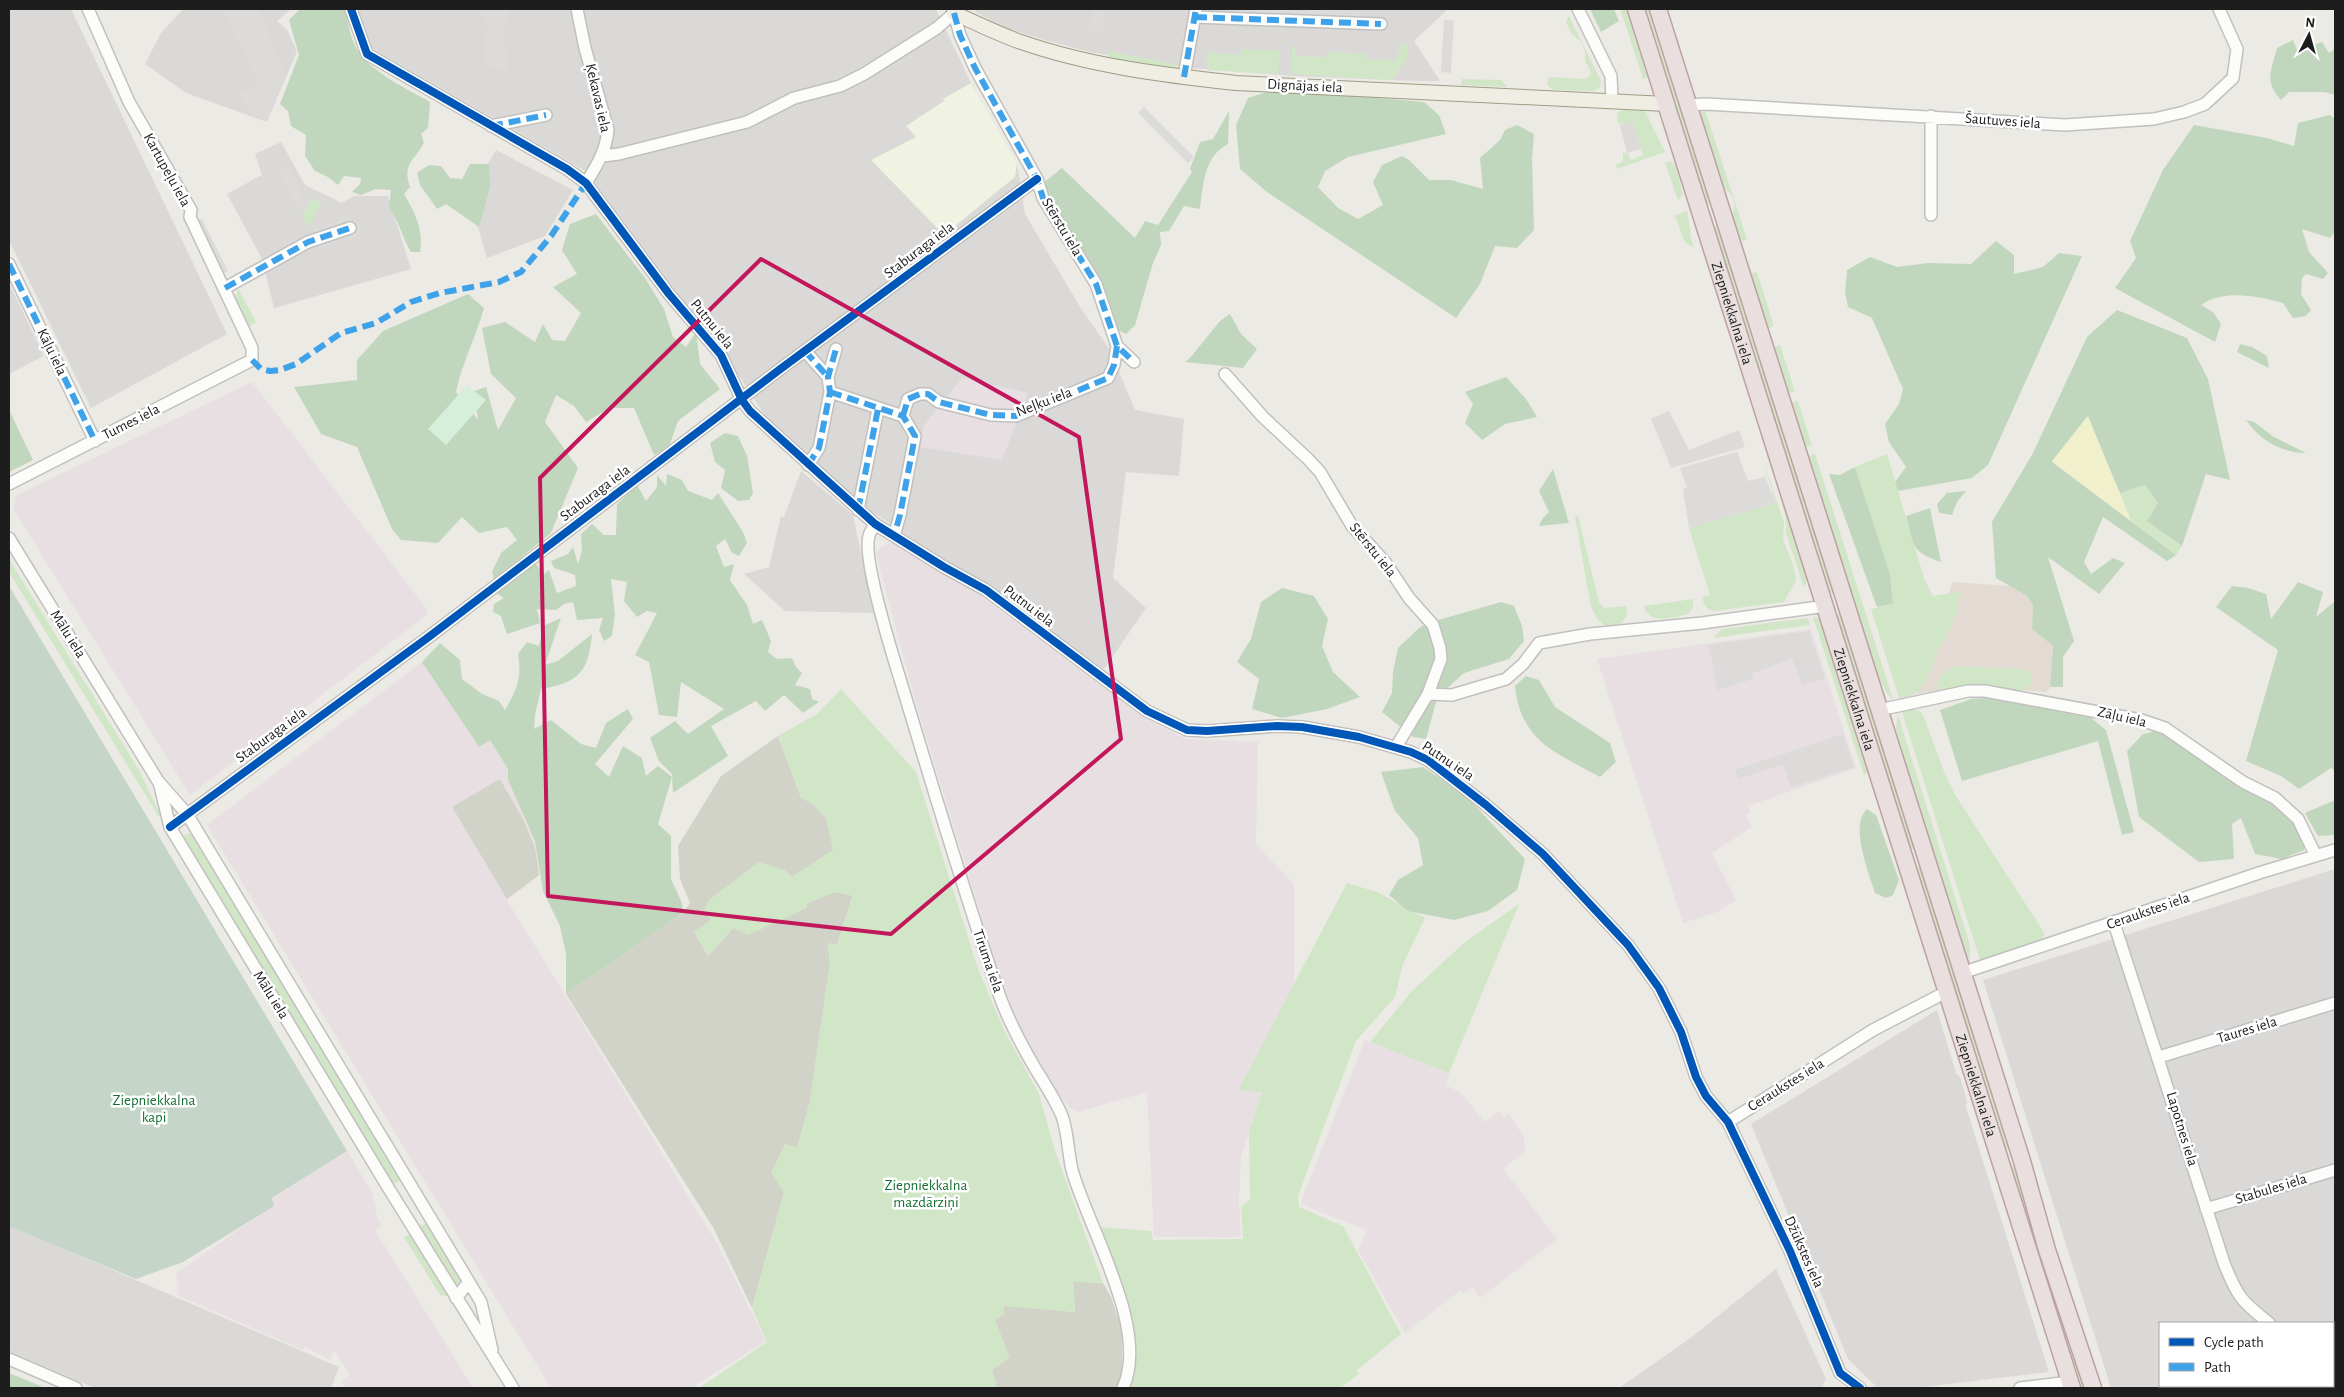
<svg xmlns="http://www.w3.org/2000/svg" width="2344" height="1397" viewBox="0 0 2344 1397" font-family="'Alegreya Sans',sans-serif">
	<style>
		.residential { fill: #dad9d7; fill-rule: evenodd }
		.commercial { fill: #e4dad4 }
		.industrial { fill: #e8dfe2 }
		.education { fill: #f0f3e1 }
		.construction { fill: #d2d3c8 }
		.grass { fill: #d1e6c7 }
		.forest { fill: #c1d7bd }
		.sand { fill: #f0f1cc }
		.cemetery { fill: #c6d5c9 }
		.park { fill: #d6efdb }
		.parking { fill: #dcdbd9 }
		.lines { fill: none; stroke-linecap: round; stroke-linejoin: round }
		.minor-casing { stroke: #c1c0be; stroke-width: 14 }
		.major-casing { stroke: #9f9c85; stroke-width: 16 }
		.highway-casing { stroke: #bda0a1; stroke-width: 19 }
		.minor { stroke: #fcfcfb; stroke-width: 11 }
		.major { stroke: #efede4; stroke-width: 14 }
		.highway { stroke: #e8dfde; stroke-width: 16 }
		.quiet { stroke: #3da2ea; stroke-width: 6; stroke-dasharray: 12 6; stroke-linecap: butt }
		.cycleway-casing { stroke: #fff; stroke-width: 11 }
		.cycleway { stroke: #0057b8; stroke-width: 8 }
		.marked { fill: none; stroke: #c2185b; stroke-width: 4; stroke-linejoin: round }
		.labels { text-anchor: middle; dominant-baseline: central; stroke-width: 5; stroke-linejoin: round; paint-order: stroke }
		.street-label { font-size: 15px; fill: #1d1d1d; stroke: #fff }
		.park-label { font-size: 15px; fill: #166f32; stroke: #fff }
	</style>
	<rect width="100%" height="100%" fill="#ebeae5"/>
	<path class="residential" d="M9 9H71L227 334 91 408 9 240Z
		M183 9H291L277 21 287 30 297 51 267 122 186 93 145 64 161 33Z
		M358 9H936L971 83 1017 163 1025 214 1080 307 1110 350 1135 410 1184 419 1179 476 1126 472 1113 578 1146 608 1104 669 864 506 767 419 742 380 587 172 368 46Z
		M977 9H1448L1414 41 1440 81H1418L1293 76 1178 67 1090 52 1044 40 1001 26 975 12Z
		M281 142 305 185 342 203 354 196H388L411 269 274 308 262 259 227 194 262 175 255 154Z
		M496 150 573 190 545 236 487 258 469 196Z
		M9 283 44 356 9 374Z
		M801 471 853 515 873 613 785 611 744 574 769 567 781 516 784 517Z
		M2335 869V1388H2111L1983 980ZM2160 1323H2333V1386H2160Z
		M1937 1010 1956 1073 1960 1077 1967 1101 1966 1107 2049 1372 1915 1388H1878L1848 1359 1751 1124Z
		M9 1224 12 1227 339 1367 331 1388H95L9 1351Z
		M1776 1269 1826 1379 1821 1388H1619L1692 1337Z"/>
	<path class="commercial" d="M1953 582 2011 586 2027 596 2033 606 2032 629 2053 646 2050 687 2046 692 1967 686 1908 695Z"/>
	<path class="industrial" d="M962 378 1028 393 1002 460 920 447 924 425Z
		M252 382 426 608 427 615 190 795 14 510 15 496Z
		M893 541 929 565 974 591 1146 719 1186 739 1258 742 1256 845 1294 884V986L1239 1091H1262L1241 1157 1239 1201 1241 1237H1154L1147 1092 1078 1112 1069 1107 1050 1084 1019 1024 997 969 915 700 879 565 876 551Z
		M1811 629 1856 768 1748 806 1750 813 1746 815 1752 827 1712 853 1736 900 1717 912 1683 923 1597 659Z
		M422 662 479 747 490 740 508 769V780L535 841 540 875 507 900 718 1245 766 1341 691 1388H551L207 825Z
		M1365 1040 1449 1073 1446 1085 1461 1093 1485 1122 1499 1111 1504 1117 1509 1113 1524 1138 1525 1151 1503 1169 1557 1239 1480 1298 1472 1287 1464 1293 1461 1290 1405 1333 1358 1250 1367 1230 1300 1204Z
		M347 1151 372 1192 377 1211 375 1214 382 1225 375 1230 473 1388H346L341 1381 350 1375 334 1350 330 1360 305 1347 303 1350 177 1295 179 1290 176 1273 273 1206 272 1199Z"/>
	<path class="education" d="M971 83 1017 163 1015 177 944 235 871 160 916 137 906 126 944 101 943 99Z"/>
	<path class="construction" d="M778 736 801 797 814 805 826 818 834 850 792 877 784 870 694 932 708 956 733 928 807 903 834 892 853 895 837 945 828 944 830 963 810 1102 797 1148 785 1144 784 1193 752 1308 714 1229 566 994 683 913 690 903 680 879 678 846 721 776Z
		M500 779 523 819 535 848 539 875 507 899 452 807Z
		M1073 1281 1103 1283 1111 1297 1122 1330V1374L1116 1388H997L992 1370 1009 1357 995 1320 1004 1305 1075 1312Z"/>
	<path class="grass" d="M1623 9H1628L1634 20 1651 76 1643 79 1621 11Z
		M1644 9H1651L1712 202 1710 204H1706Z
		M1569 16 1601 81 1600 87 1594 91 1554 90 1547 85 1549 77 1585 79 1589 77 1591 73 1585 60V51L1581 42 1571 33 1566 22Z
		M1401 42 1407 46V59L1392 80 1292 74V46H1295V56L1327 57V52L1366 54V59L1397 60Z
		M1241 49 1280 51 1278 74 1208 70 1206 53 1209 50V53L1241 55Z
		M1107 51 1179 65 1173 69 1111 59 1107 55Z
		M1462 79 1502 80 1507 87 1461 85Z
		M1626 109 1645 111 1665 152 1617 169 1616 165 1623 161V153H1627L1631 160 1643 155 1633 122 1618 124 1617 113Z
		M1705 110 1747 239 1741 241 1736 225H1731L1729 221C1738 208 1736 193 1720 186L1699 114Z
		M1671 161 1676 167 1683 195 1678 200 1665 163Z
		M313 197 322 204 308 228 302 215Z
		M1687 211 1692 242 1694 247C1677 242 1683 226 1674 216Z
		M1716 225 1719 226 1833 590 1832 593 1828 591 1713 229Z
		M1757 272 1774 326 1766 329 1747 275Z
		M238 288 256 322 249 327 235 298Z
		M1780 345 1795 391 1785 394 1771 348Z
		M1798 401 1812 445 1802 448 1788 403Z
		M1766 448H1770L1809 576 1804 588 1786 533V518Z
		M1760 452 1784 522 1783 540 1793 564 1796 580 1784 602 1714 611C1706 609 1704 605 1702 597L1710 595 1689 528 1776 503Z
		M1815 454 1893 699C1880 691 1874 656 1864 640L1805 457Z
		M1887 454 1924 578 1933 596 1965 591C1955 598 1959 605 1956 615 1951 629 1943 641 1937 654 1928 675 1926 696 1899 698L1871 609 1893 604 1890 574 1855 467Z
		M2145 485 2158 503 2147 521 2182 546 2176 555 2131 521 2120 493Z
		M1575 516H1578L1599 602 1604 608 1626 606 1627 616 1620 624 1605 626 1598 620 1591 607Z
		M9 559 139 770 161 816 159 817 9 572Z
		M1693 599V608L1688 614C1673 617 1649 626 1644 606Z
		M1839 613 1842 614 1915 846 1914 850 1910 848 1836 617Z
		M1813 617 1820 618 1826 624 1870 771 1864 775Z
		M1808 618 1810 625 1714 638 1722 629Z
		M1957 666 2026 669 2032 675 2031 684 2025 690 2018 691 1967 686 1937 691C1936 678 1946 669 1957 666Z
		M841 689 916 772 978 969 1005 1032 1039 1094 1055 1151 1103 1283 1073 1282 1075 1312 1004 1306V1314L995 1320 1009 1357 992 1370 997 1388H699L767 1342 752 1308 784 1193 771 1173 785 1144 797 1148 810 1102 830 963 828 943 837 944 853 896 834 892 807 903V908L748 935 733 928 708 956 694 932 711 919 703 912 709 900 759 862 784 870 792 877 833 850 826 818 814 805 801 797 778 736 817 714Z
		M1909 709 1920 711 1923 715 1945 774 1954 793 2045 934 2041 941 1980 960 1902 712Z
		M1898 715 1970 945V963L1964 959 1929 841 1922 827 1896 728Z
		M191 833 401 1180 393 1184 184 839V835Z
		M1921 866 2014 1160H2013L2009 1149 2003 1150 1916 872V867Z
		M1347 883 1377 892 1425 918 1403 964 1395 997 1356 1041 1298 1196 1299 1207 1343 1226 1401 1334 1356 1371 1359 1374 1340 1388H1128C1150 1341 1116 1272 1098 1227L1151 1231 1153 1240 1243 1239 1241 1207 1250 1199 1249 1132 1262 1092 1238 1091Z
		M1519 904 1449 1073 1370 1042 1412 991 1465 942Z
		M2007 1155 2011 1166 2016 1165 2086 1388H2079Z
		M428 1222 461 1278 459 1286H456L419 1227Z
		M410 1234 448 1294 447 1296 440 1295 404 1237Z"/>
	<path class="forest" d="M300 9H346C348 20 349 33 354 43 365 70 406 88 430 102L428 128 421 134 424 143C414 161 402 164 410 187L404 194C415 212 424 231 420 252H411C402 238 400 222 389 208L391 190 376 189 361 195 352 192 360 184 361 178 344 176 338 185 328 177 315 171 305 156 306 135 291 126 288 111 280 104 299 55 289 20Z
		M1590 9H1614L1619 21 1601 32Z
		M2293 40 2297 50 2322 42 2329 53 2335 49V95L2324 92H2289L2281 100C2264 81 2271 71 2277 48Z
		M1267 92 1330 94 1424 102 1439 115 1446 134 1348 157 1325 171 1318 187 1338 208 1358 219 1383 205 1373 182 1382 165 1402 156 1409 160 1429 180H1451L1483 189 1480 158 1500 140 1505 130 1517 125 1534 134 1532 159 1534 230 1517 248 1495 246 1480 284 1456 318 1267 192 1240 169 1236 125 1248 98Z
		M1229 111 1228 144C1204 156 1203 185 1200 209L1184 206 1169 231 1160 232 1161 245 1153 263 1135 325 1126 334 1114 328C1109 314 1106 291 1100 280 1084 247 1054 217 1043 183L1062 168 1135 238 1145 221 1158 225 1192 172 1190 169 1200 142 1213 139Z
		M2330 115 2335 119V232L2330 238 2302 229 2309 252 2328 273 2323 279 2306 274 2302 278 2301 294 2311 310 2306 316 2293 318 2283 303C2258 296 2223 289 2201 305L2213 312 2221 324 2215 342 2115 288 2136 258 2130 241 2163 170 2194 125 2267 138 2294 146 2298 123Z
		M470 164H489L490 187 479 227 446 204 437 209 420 185 417 173 429 165 441 166 450 178 462 179Z
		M596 214 645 278 664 309 673 337 686 347 696 332 700 364 720 389 678 421 669 447 654 455 634 408H610L586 422 574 406 556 395 545 422 578 468 551 533 494 579 492 572 501 553 517 540 507 527 479 533 462 517 438 543 401 540 392 529 357 447 321 434 294 387 357 380V360L383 331 468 294 484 308C476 337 462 363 456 392L478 420 474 391 486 387 498 430 516 398 491 374 482 328 505 322 535 342 543 324 552 340 565 341 581 313 553 287 577 274 562 250 570 224Z
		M1996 241 2014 255V274L2043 267 2059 253 2082 256 1988 465 1972 478 1898 491 1895 482 1906 467 1889 442 1885 424 1899 404 1903 389 1872 318 1848 307 1845 293 1847 270 1870 257 1897 267 1928 263 1971 264Z
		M2117 310 2187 338 2208 379 2230 480 2206 474 2182 546 2147 521 2158 503 2145 485 2120 493 2087 417 2052 462 2176 555 2167 561 2103 517 2084 562 2091 574 2113 558 2125 563 2099 594 2048 557 2074 641 2063 657V687H2050L2053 646 2032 629 2033 606 2027 596 1996 578 1992 522 2033 453 2087 337Z
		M1230 314 1241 334 1257 349 1243 368 1185 362 1190 358 1220 321Z
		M2240 344 2252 347 2267 356 2269 368 2237 352Z
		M1506 377 1526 399 1537 417 1505 424 1482 440 1465 423 1473 404 1465 392Z
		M9 410 33 460 9 472Z
		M2246 420 2254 422 2274 437 2306 453C2280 452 2261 441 2246 420Z
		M725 433 738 436 747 456 753 493 749 500 738 501 721 488 725 470 715 462 710 443Z
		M1855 467 1890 574 1893 604 1877 607 1829 474 1840 475Z
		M1553 469 1569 523 1539 526 1542 519 1549 512 1539 491Z
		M667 474 682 480 688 491 712 500 718 493 743 532 747 543 739 556 732 553 725 539 716 546 724 567 734 564 730 580 747 605 753 624 762 620 771 641 768 652 777 659 792 658 796 667 802 673 795 685 810 689 812 699 819 702 803 713 784 695 765 711 756 701 711 726 728 756 673 793 672 774 659 761 650 738 675 721 688 734 724 709 681 682 677 717 659 715 649 662 635 655 657 613 647 611 637 617 624 601 627 582 611 579 615 614 612 636 604 641 599 630 603 618 577 620 573 602 564 604 556 610 537 609 540 623 507 634 501 616 493 612 494 604 504 598 495 592 535 562 543 575 549 570 557 593 576 586 575 575 554 568 551 561 568 554 573 547 578 564 582 550 581 534 592 524 604 535H616L617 504 637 485 646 501 657 487V475L666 486Z
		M1966 491 1957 502 1952 515 1939 513 1937 504 1947 493Z
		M1930 508 1941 562C1910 552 1914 544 1906 516Z
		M2298 582 2323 592 2316 617 2335 601V771L2331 768 2299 789 2281 776 2246 761 2278 650 2216 607 2232 586 2248 588 2266 594 2271 619Z
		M1282 588 1314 596 1328 619 1322 646 1333 672 1360 697 1327 709 1282 718 1252 709 1259 679 1237 662 1251 639 1261 602Z
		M1501 602 1514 606 1522 626 1524 641 1509 659 1464 673 1446 689 1436 702 1426 739 1413 737 1382 712 1392 693 1393 672 1398 648 1419 628 1428 623Z
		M561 618 545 665 558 661 592 634C588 673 579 682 541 689L535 715 534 729 551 720 581 744 596 748 606 723 628 709 633 719 595 764 609 777 623 746 642 758 646 776 658 766 672 777 658 824 671 836V879L682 903 683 913 566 994V954L560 926 543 891 535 841 508 780V769L490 740 479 747 422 662 440 643 460 660 462 679 482 694 499 701 505 710C517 689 522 678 518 654L527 642 539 646 543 626Z
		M1526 676 1539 680 1555 707 1610 743 1616 762 1600 777C1555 752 1521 742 1515 686Z
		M2000 697 2085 713 2106 730 2134 832 2122 835 2098 741 1962 781 1940 710 1971 699Z
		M2161 730 2289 813 2304 832V850L2282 859 2255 854 2241 818 2232 824 2234 859 2199 862 2139 817 2127 751 2143 734Z
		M1423 767 1468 798 1525 859 1517 890 1488 911 1454 920 1408 911 1389 895 1398 880 1423 865 1418 838 1395 811 1381 772Z
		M2335 800V835L2318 836 2305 813Z
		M1867 809 1876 815 1899 880 1893 895 1886 898 1875 893C1869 873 1849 826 1867 809Z
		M9 1373 41 1386V1388H9Z"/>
	<path class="sand" d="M2088 416 2131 521 2052 461Z"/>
	<path class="cemetery" d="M9 586 347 1151 272 1198 274 1206 263 1213 183 1262 136 1279 11 1227 9 1224Z"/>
	<path class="park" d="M467 385 486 400 446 445 428 429Z"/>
	<path class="parking" d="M225 9H258L285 74 267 120 248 112 240 93 258 85 244 48 234 35Z
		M473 9H511L504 32 508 70 484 67 487 22Z
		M1094 9H1106L1102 30H1098L1097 34 1088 33Z
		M1221 9H1360V19L1389 20V29L1221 21Z
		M1444 20H1454L1451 73 1441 72Z
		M1144 107 1194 157 1188 163 1138 113Z
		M1633 121 1641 149 1627 153 1620 125Z
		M288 166 305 203 300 212 279 170Z
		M202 219 228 271 222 274 196 222Z
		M344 219 362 230 358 236 308 252 304 246 315 229Z
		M1669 411 1689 450 1739 430 1745 447 1671 468 1651 419Z
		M1737 452 1748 481 1765 477 1776 503 1689 528 1683 489 1687 487 1680 468Z
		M1809 631 1825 679 1802 685 1792 659 1753 673V679L1717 690 1709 645Z
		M1843 734 1854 767 1791 787 1783 764 1738 779 1735 770Z"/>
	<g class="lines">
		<g class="minor-casing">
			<path id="minor" d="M351 9 367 54 567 169 586 183 669 294 721 355 742 400 750 411 875 524 944 567 986 590 1147 711 1187 730 1207 731 1277 726 1302 727 1359 737 1411 752 1428 760 1486 805 1543 854 1628 945 1659 988 1681 1032 1696 1077 1706 1096 1728 1122 1790 1251 1840 1373 1860 1388
				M577 9 585 48 608 130C606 151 597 165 586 183
				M1578 9 1611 76 1612 100
				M1195 17 1381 24
				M1184 77 1196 9
				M1688 105 1706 104 2065 125 2154 119 2184 112 2205 104 2233 78 2237 49 2219 9
				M491 126 546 115
				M602 156 619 154 747 122 794 98 840 86 864 74 937 28 954 13 960 35 975 68 1037 179 1043 198 1096 284 1117 346 1134 362
				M1931 215V116
				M9 264 95 441
				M225 288 308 242 350 228
				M805 351 828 377
				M1225 374 1263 417 1308 459 1320 472 1352 526 1385 562 1409 598 1433 625 1440 648 1441 659 1428 694 1396 747
				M830 392 903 416 915 436 900 515 894 536
				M903 416 908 399 920 394H928L939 402 991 415 1016 416 1108 378 1114 365 1117 346
				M808 465 819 448 830 392 828 377 836 349
				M9 484 252 360V348L190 217 191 210 129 102 88 9
				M858 510 878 409
				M875 524C873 528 870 532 869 536 862 558 892 653 900 679 932 784 963 890 999 994 1008 1020 1021 1044 1035 1068 1044 1083 1055 1099 1062 1116 1068 1132 1068 1153 1072 1170 1089 1230 1150 1329 1123 1388
				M9 538 158 781 187 814 469 1282 456 1298
				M1428 694 1452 695 1506 679 1523 664 1539 643 1590 634 1702 623 1826 606
				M1879 710 1968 691H1985L2141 720 2165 728 2243 782 2275 798 2298 819 2316 856
				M159 782 170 827 389 1189 513 1388
				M170 827 430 636 779 370 1037 179
				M2114 923 2224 1263C2237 1296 2241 1301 2269 1323
				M1962 973 2262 872 2335 850
				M2159 1057 2335 1003
				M1728 1122 1873 1030 1948 991
				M2206 1209 2335 1170
				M469 1282 481 1302 492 1350
				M9 1359 76 1388
				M2333 1362 2335 1363
				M2020 1388 2070 1382"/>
		</g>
		<g class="major-casing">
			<path id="major" d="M954 13C976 23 998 34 1021 42 1090 66 1163 75 1236 83L1667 104"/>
		</g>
		<g class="highway-casing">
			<g id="highway">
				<path id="s1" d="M1636 9 2072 1388"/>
				<path d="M1658 9 2022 1161 2047 1250 2093 1388"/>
			</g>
		</g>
		<use href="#minor" class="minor"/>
		<use href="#major" class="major"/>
		<use href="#highway" class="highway"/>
		<path class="quiet" d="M954 13 960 35 975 68 1037 179 1043 198 1096 284 1117 346 1134 362
			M1195 17 1381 24
			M1184 77 1196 9
			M491 126 546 115
			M9 264 95 441
			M225 288 308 242 350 228
			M805 351 828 377
			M252 360 261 369 270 371 280 370 296 364 341 333 376 323 411 302 440 293 499 282 521 272 551 236 586 183
			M830 392 903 416 915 436 900 515 894 536
			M903 416 908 399 920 394H928L939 402 991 415 1016 416 1108 378 1114 365 1117 346
			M808 465 819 448 830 392 828 377 836 349
			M858 510 878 409"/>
		<g class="cycleway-casing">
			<path id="cycleway" d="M351 9 367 54 567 169 586 183 669 294 721 355 742 400 750 411 875 524 944 567 986 590 1147 711 1187 730 1207 731 1277 726 1302 727 1359 737 1411 752 1428 760 1486 805 1543 854 1628 945 1659 988 1681 1032 1696 1077 1706 1096 1728 1122 1790 1251 1840 1373 1860 1388
				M170 827 430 636 779 370 1037 179"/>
		</g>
		<use href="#cycleway" class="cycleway"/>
	</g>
	<path class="marked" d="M761 259 1079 437 1121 739 891 934 548 896 540 478Z"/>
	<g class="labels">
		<g class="street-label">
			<text transform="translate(1305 86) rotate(3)">Dignājas iela</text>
			<text transform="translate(598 98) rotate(77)">Ķekavas iela</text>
			<text transform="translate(2003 121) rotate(4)">Šautuves iela</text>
			<text transform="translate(167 170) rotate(61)">Kartupeļu iela</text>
			<text transform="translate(1062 227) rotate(59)">Stērstu iela</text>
			<text transform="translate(919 250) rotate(-37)">Staburaga iela</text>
			<text stroke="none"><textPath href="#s1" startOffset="319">Ziepniekkalna iela</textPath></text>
			<text transform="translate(712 324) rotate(51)">Putnu iela</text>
			<text transform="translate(52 352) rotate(64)">Kāļu iela</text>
			<text transform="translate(1044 402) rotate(-21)">Neļķu iela</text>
			<text transform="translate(131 422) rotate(-27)">Tumes iela</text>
			<text transform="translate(595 493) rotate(-37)">Staburaga iela</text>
			<text transform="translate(1373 550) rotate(51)">Stērstu iela</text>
			<text transform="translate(1029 606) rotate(37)">Putnu iela</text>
			<text transform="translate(68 634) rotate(58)">Mālu iela</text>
			<text stroke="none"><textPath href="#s1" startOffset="724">Ziepniekkalna iela</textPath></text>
			<text transform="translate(2122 717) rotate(13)">Zāļu iela</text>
			<text transform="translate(271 735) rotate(-36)">Staburaga iela</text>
			<text transform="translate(1448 761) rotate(34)">Putnu iela</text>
			<text transform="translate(2148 911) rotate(-19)">Ceraukstes iela</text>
			<text transform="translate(988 961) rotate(71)">Tīruma iela</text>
			<text transform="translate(271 995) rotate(58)">Mālu iela</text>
			<text transform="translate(2247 1030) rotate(-17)">Taures iela</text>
			<text stroke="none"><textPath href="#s1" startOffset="1129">Ziepniekkalna iela</textPath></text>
			<text transform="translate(1786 1085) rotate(-32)">Ceraukstes iela</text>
			<text transform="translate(2182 1129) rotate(73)">Lapotnes iela</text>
			<text transform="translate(2271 1189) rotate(-17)">Stabules iela</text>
			<text transform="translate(1804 1252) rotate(66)">Džūkstes iela</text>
		</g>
		<g class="park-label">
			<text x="154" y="1100">Ziepniekkalna<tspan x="154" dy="17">kapi</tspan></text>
			<text x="926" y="1185">Ziepniekkalna<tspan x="926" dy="17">mazdārziņi</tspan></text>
		</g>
	</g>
	<rect width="2344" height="1397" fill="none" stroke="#1d1d1d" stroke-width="20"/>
	<rect x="2159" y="1322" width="175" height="65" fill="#ffffff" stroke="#a5a5a5"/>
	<rect x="2169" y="1338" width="25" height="8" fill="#0057b8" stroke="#a5a5a5"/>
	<text x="2204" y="1347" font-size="15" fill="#1d1d1d">Cycle path</text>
	<rect x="2169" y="1363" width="25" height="8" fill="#3da2ea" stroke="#a5a5a5"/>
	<text x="2204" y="1372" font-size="15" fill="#1d1d1d">Path</text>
	<g transform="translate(2309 35) rotate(6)" stroke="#ffffff" stroke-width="4" paint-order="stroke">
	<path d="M0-4L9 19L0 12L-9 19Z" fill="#1d1d1d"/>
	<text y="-8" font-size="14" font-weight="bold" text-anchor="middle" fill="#1d1d1d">N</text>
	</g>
</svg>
